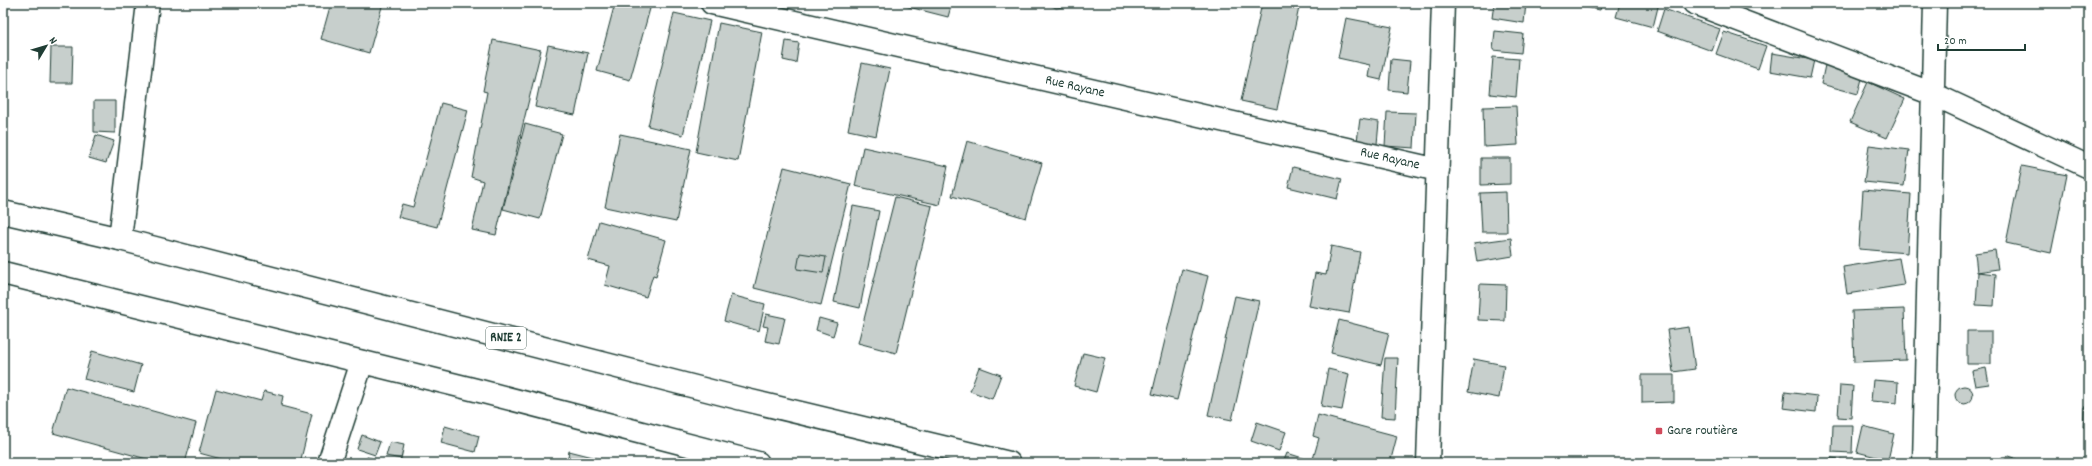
<svg xmlns="http://www.w3.org/2000/svg" width="2092" height="466" viewBox="0 0 2092 466" font-family="Dekko,sans-serif">
	<style>
		.building { fill: #c7cfcc; stroke: #1f3d34 }
		.lines { fill: none; stroke-linecap: round; stroke-linejoin: round }
		.minor-casing { stroke: #1f3d34; stroke-width: 25 }
		.primary-casing { stroke: #1f3d34; stroke-width: 25 }
		.minor { stroke: #fff; stroke-width: 22 }
		.primary { stroke: #fff; stroke-width: 22 }
		.poi-dot { fill: #d1495b; stroke: #fff; stroke-width: 1.5 }
		.labels { text-anchor: middle; dominant-baseline: central; stroke-width: 3; stroke-linejoin: round; paint-order: stroke }
		.shield { fill: #fff; stroke: #627771; stroke-width: 1 }
		.shield-label { font-size: 13px; font-weight: bold; fill: #1f3d34 }
		.street-label { font-size: 14px; fill: #1f3d34; stroke: #fff }
		.poi-label { font-size: 14px; fill: #1f3d34; stroke: #fff; text-anchor: start }
	</style>
	<rect width="100%" height="100%" fill="#fff"/>
	<filter id="ink" filterUnits="userSpaceOnUse"><feTurbulence type="fractalNoise" baseFrequency=".025" numOctaves="2"/><feDisplacementMap in="SourceGraphic" scale="8" xChannelSelector="R" yChannelSelector="G"/><feConvolveMatrix kernelMatrix="1 2 1 2 8 2 1 2 1" color-interpolation-filters="sRGB"/></filter>
	<g filter="url(#ink)">
		<path class="building" d="M331 3H383L369 53 321 39Z
			M615 3H643L651 5 630 80 597 71Z
			M901 3H952L948 17 901 5Z
			M1046 3H1070L1063 7 1056 8Z
			M1262 3H1300L1277 109 1241 101Z
			M1494 3H1526L1524 23 1492 18Z
			M1565 3H1602L1600 10Z
			M1620 3H1659L1653 27 1616 17Z
			M1664 9 1720 29 1712 51 1657 31Z
			M674 13 710 21 683 135 648 126Z
			M1346 18 1392 27 1381 80 1368 77 1370 65 1338 58Z
			M719 23 762 32 738 161 696 152Z
			M1495 31 1523 34 1521 53 1493 50Z
			M1724 32 1766 46 1758 69 1716 54Z
			M493 40 541 50 496 235 472 230 483 181 471 177 487 92 483 91Z
			M786 41 799 43 796 63 783 60Z
			M548 45 588 53 575 115 535 107Z
			M51 47H73L72 83H50Z
			M1772 53 1814 60 1810 78 1770 71Z
			M1493 57 1519 59 1516 97 1490 94Z
			M1391 59 1410 61 1407 92 1389 90Z
			M862 63 890 69 876 136 848 130Z
			M1825 65 1863 75 1858 94 1821 84Z
			M1868 82 1905 99 1887 138 1850 122Z
			M94 101H115V133L94 132Z
			M441 103 468 110 437 227 398 217 402 204 413 207Z
			M1516 106 1518 145 1484 147 1483 107Z
			M1387 112 1416 113 1414 148 1385 146Z
			M1360 119 1379 122 1377 144 1357 141Z
			M525 124 562 134 540 219 503 209Z
			M620 134 691 149 676 222 605 207Z
			M96 135 114 141 106 163 89 158Z
			M967 141 1042 163 1026 218 952 196Z
			M1869 145 1909 150 1904 186 1864 182Z
			M863 147 948 166 940 205 855 186Z
			M1481 158H1510V184L1481 185Z
			M2022 166 2067 175 2051 253 2006 243Z
			M784 167 851 184 821 305 754 288Z
			M1293 167 1342 179 1337 199 1288 187Z
			M1863 190 1911 194 1907 253 1859 249Z
			M1506 192 1507 232H1482L1480 193Z
			M895 197 932 206 896 353 858 343Z
			M853 206 879 211 860 308 834 302Z
			M599 221 666 240 656 276 653 275 646 297 605 285 610 266 588 260Z
			M1511 238 1513 256 1477 262 1474 243Z
			M1331 246 1360 252 1349 313 1309 306 1315 273 1326 275Z
			M1995 250 1998 269 1977 272 1975 253Z
			M800 253 826 257 823 273 797 269Z
			M1899 258 1904 285 1847 294 1843 267Z
			M1182 269 1208 276 1177 400 1152 394Z
			M1978 272 1996 274 1994 306 1976 305Z
			M1480 284 1506 285 1505 321 1478 320Z
			M731 295 765 304 759 331 724 321Z
			M1235 296 1259 301 1232 420 1208 415Z
			M1904 309 1906 360 1854 362 1852 311Z
			M766 314 785 318 779 344 765 341 768 327 763 326Z
			M819 318 837 323 833 336 816 330Z
			M1339 320 1389 333 1381 365 1331 353Z
			M1689 327 1695 369 1673 372 1667 330Z
			M1967 331H1991V364H1967Z
			M92 351 141 365 134 392 84 379Z
			M1083 353 1105 358 1096 392 1074 386Z
			M1385 358H1398L1395 418 1381 417Z
			M1474 359 1504 365 1499 398 1468 392Z
			M979 367 1001 375 992 399 970 391Z
			M1986 368 1989 384 1975 386 1972 371Z
			M1328 369 1349 374 1342 410 1321 406Z
			M1642 375H1674V402L1642 403Z
			M1873 380 1898 382 1897 403 1871 401Z
			M1840 385 1853 386 1851 418 1838 417Z
			M1955 395a9 9 0 1 1 18 0a9 9 0 1 1-18 0Z
			M66 387 196 423 185 463H161L53 433Z
			M216 389 261 401 264 391 283 396 281 406 312 414 300 463H236L199 453Z
			M1785 392 1817 396 1816 412 1783 408Z
			M2084 407H2089V427H2083Z
			M1318 415 1397 436 1390 463H1329L1313 459 1319 438 1313 436Z
			M1257 422 1286 432 1279 451 1251 441Z
			M1833 425H1853L1852 453 1832 452Z
			M445 426 479 436 475 452 441 443Z
			M1863 426 1894 434 1888 460 1857 452Z
			M362 435 380 442 375 455 357 449Z
			M390 442 404 445 401 459 386 456Z
			M569 451 601 459 600 463H567Z
			M1287 453 1309 460 1308 463H1283Z
			M2009 456 2015 458 2019 463H1997L2002 457Z
			M367 457 389 463H365Z
			M1831 458 1871 463H1830Z"/>
		<g class="lines">
			<g class="minor-casing">
				<path id="minor" d="M712 3 1438 170
					M1694 3 1933 94 2089 167
					M120 239 148 3
					M329 463 362 362
					M1428 463 1443 3
					M1924 463 1935 3"/>
			</g>
			<g class="primary-casing">
				<path id="primary" d="M3 212 120 239 738 398 1009 463
					M3 273 476 390 758 463"/>
			</g>
			<use href="#minor" class="minor"/>
			<use href="#primary" class="primary"/>
		</g>
	</g>
	<rect class="poi-dot" x="1655" y="427" width="8" height="8" rx="2"/>
	<g class="labels">
		<rect class="shield" x="486" y="327" width="40" height="22" rx="3"/>
		<g class="shield-label">
			<text x="506" y="338">RNIE 2</text>
		</g>
		<g class="street-label">
			<text transform="translate(1075 87) rotate(13)">Rue Rayane</text>
			<text transform="translate(1390 159) rotate(13)">Rue Rayane</text>
		</g>
		<g class="poi-label">
			<text x="1667" y="431">Gare routière</text>
		</g>
	</g>
	<rect width="2092" height="466" fill="none" stroke="#fff" stroke-width="16"/>
	<rect x="8" y="8" width="2076" height="450" fill="none" stroke="#1f3d34" stroke-width="1.5" filter="url(#ink)"/>
	<g transform="translate(46 46) rotate(52)" stroke="#ffffff" stroke-width="3" paint-order="stroke">
	<path d="M0-3L7 15L0 10L-7 15Z" fill="#1f3d34"/>
	<text y="-6" font-size="11" font-weight="bold" text-anchor="middle" fill="#1f3d34">N</text>
	</g>
	<path d="M1938 44v6h87v-6" fill="none" stroke="#1f3d34" stroke-width="2"/>
	<text x="1944" y="44" font-size="12" fill="#1f3d34" stroke="#ffffff" stroke-width="3" paint-order="stroke">20 m</text>
</svg>
